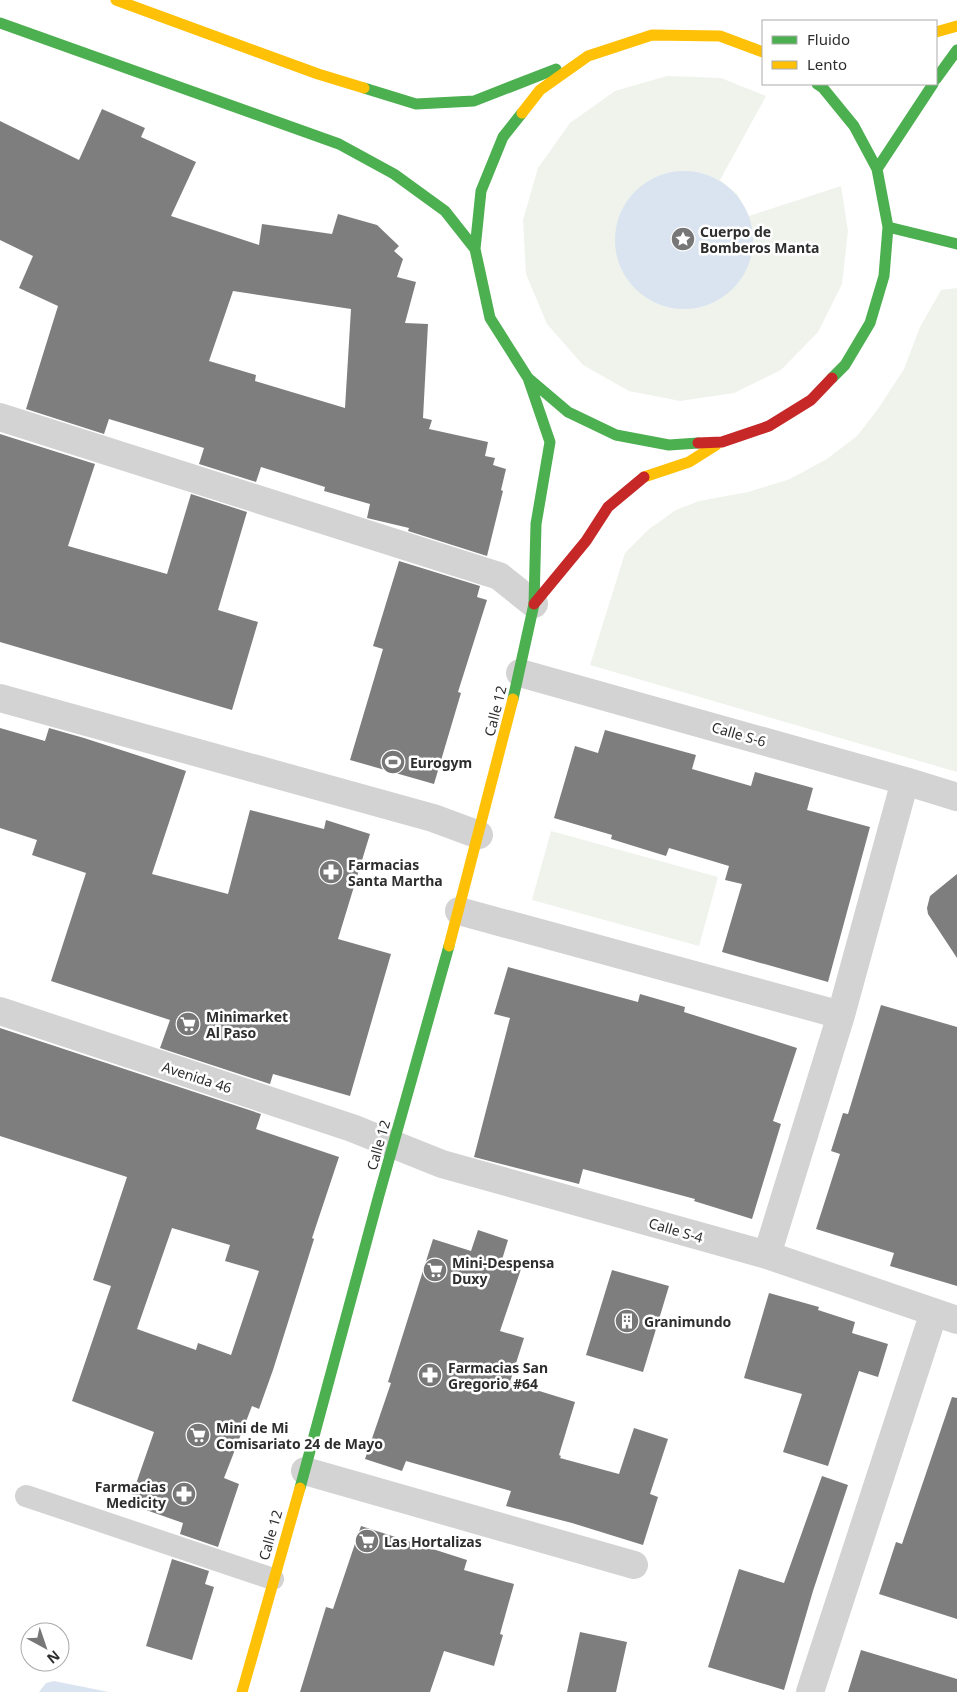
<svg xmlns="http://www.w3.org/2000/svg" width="957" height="1692" viewBox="0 0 957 1692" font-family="'Noto Sans',sans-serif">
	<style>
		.green { fill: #eff3ec }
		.water { fill: #dae4f0 }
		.building { fill: #7e7e7e; fill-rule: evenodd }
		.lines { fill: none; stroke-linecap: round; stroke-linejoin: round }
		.lane { stroke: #d3d3d3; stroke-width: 22 }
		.street { stroke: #d3d3d3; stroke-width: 28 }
		.fast { stroke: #4caf50; stroke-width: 11 }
		.slow { stroke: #ffc107; stroke-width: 11 }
		.jam { stroke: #c62828; stroke-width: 11 }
		.labels { text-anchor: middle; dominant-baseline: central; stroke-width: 5; stroke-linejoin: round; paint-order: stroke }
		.poi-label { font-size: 14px; font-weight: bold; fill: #2e2e2e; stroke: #fff; text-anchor: start }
		.street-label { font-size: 14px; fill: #2e2e2e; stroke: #fff }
	</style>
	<rect width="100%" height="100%" fill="#fff"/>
	<path class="green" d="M667 76 721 78 766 96 720 180 737 194 749 216 841 186 848 231 842 284 818 332 781 370 734 393 680 401 629 391 583 365 547 324 526 274 523 220 538 168 570 123 615 91Z
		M957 288V772L590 665 625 553 649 529 676 510 699 501 748 492 790 479 827 459 857 436 878 409 904 369 920 327 941 290Z
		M551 831 718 877 699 946 532 900Z"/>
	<path class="water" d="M615 240a69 69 0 1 1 138 0a69 69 0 1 1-138 0Z
		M54 1681 109 1692H39L46 1683Z"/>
	<path class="building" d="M102 109 145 128 141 137 196 162 171 216 259 245 262 224 332 234 338 214 377 225 399 246 394 251 403 259 397 277 416 282 405 323 428 324 423 418 432 420 429 429 488 442 485 456 495 458 493 465 506 469 501 490 503 491 487 556 408 531 409 528 367 518 370 504 324 491 325 487 261 467 256 482 199 464 204 448 109 419 104 434 26 409 58 306 19 288 33 256 0 240V121L79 160ZM233 291 351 309 345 408 255 381 256 375 209 361Z
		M0 434 95 464 68 546 167 574 191 494 247 512 218 610 258 622 232 710 0 642Z
		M399 561 480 586 477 597 487 600 458 692 461 693 434 784 350 760 383 649 373 646Z
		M0 728 45 741 49 728 84 738 186 771 152 874 228 894 250 810 324 829 326 820 370 834 338 939 391 954 350 1096 273 1074 270 1084 160 1048 170 1020 51 981 86 873 32 855 37 840 0 828Z
		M605 730 696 755 692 769 751 786 755 772 813 788 807 810 870 827 828 982 722 952 742 884 725 880 729 866 669 848 666 856 611 839 612 835 554 818 575 746 598 753Z
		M957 874V958L928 914 927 908 930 896Z
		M508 967 638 1002 640 994 685 1007 684 1012 797 1048 773 1121 781 1124 752 1219 694 1201 695 1199 583 1169 579 1184 474 1157 510 1018 494 1014Z
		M881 1005 957 1027V1286L890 1266 894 1253 816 1229 840 1154 831 1151 843 1113 848 1114Z
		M0 1028 261 1114 256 1129 339 1157 312 1238 314 1239 300 1284 273 1370 259 1409 252 1406 224 1478 239 1484 218 1547 180 1534 183 1523 129 1504 154 1432 72 1401 111 1286 93 1280 127 1177 0 1136ZM172 1228 230 1245 225 1261 259 1271 231 1355 198 1343 196 1350 137 1329Z
		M478 1230 508 1240 501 1263 521 1269 500 1331 524 1338 510 1382 575 1402 559 1455 561 1456 560 1458 619 1474 634 1428 668 1439 650 1494 658 1497 643 1545 572 1523 506 1506 511 1491 406 1461 402 1471 365 1459 391 1383 388 1382 433 1239 471 1251Z
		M612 1270 669 1286 643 1372 586 1355Z
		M769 1293 819 1307 818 1310 855 1322 852 1333 888 1344 878 1377 859 1371 828 1466 783 1452 802 1394 744 1378Z
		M952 1397 957 1398V1619L879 1594 896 1542 902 1544Z
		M822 1476 848 1485 813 1591 784 1690 708 1667 739 1569 784 1583Z
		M361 1526 467 1560 464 1570 514 1584 500 1634 503 1635 494 1666 444 1651 430 1692H300L326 1607 333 1609Z
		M172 1559 209 1571 205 1584 214 1587 192 1660 146 1646Z
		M580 1632 627 1642 616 1692H567Z
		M861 1650 957 1679V1692H848Z"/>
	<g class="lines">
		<path class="lane" d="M26 1496 273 1579"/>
		<path class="street" d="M0 417 499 576 534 604
			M520 673 905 781 957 797
			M0 698 433 818 479 835
			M459 911 841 1015
			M0 1011 352 1128 442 1164 767 1255 957 1320
			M767 1255 841 1015 905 781
			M305 1471 634 1565
			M810 1692 934 1312"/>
		<path class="fast" d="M0 23 339 144 394 174 445 211 475 249
			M936 79 957 50
			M817 84 823 88 854 126 877 169 888 227 884 276 870 323 845 365 832 378
			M364 88 416 104 474 101 556 69
			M522 113 503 137 481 191 475 249 490 318 528 378 568 412 616 435 669 445 698 443
			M877 169 933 84
			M888 227 957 244
			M513 699 534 604 536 524 550 442 528 378
			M300 1488 379 1195 449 946"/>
		<path class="slow" d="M116 0 318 74 364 88
			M936 32 957 26
			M522 113 540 90 588 56 652 35 720 36 763 52
			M644 477 689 462 716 445
			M449 946 513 699
			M242 1692 300 1488"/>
		<path class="jam" d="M698 443 722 442 769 426 811 400 832 378
			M534 604 586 541 608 507 644 477"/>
	</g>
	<defs>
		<g id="sight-disc" transform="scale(1.25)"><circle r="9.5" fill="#777" stroke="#fff"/><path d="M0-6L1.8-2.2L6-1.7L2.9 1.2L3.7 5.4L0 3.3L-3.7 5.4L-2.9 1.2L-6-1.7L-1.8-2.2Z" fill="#fff"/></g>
		<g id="stadium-disc" transform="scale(1.25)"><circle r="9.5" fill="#777" stroke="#fff"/><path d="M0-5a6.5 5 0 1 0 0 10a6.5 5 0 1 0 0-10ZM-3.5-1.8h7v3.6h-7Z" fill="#fff"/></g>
		<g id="pharmacy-disc" transform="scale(1.25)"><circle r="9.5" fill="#777" stroke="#fff"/><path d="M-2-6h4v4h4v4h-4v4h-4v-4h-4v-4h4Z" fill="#fff"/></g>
		<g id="supermarket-disc" transform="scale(1.25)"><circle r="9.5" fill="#777" stroke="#fff"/><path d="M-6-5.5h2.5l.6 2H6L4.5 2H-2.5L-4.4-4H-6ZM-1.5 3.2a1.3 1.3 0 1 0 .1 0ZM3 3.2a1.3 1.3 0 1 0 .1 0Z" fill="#fff"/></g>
		<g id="building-disc" transform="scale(1.25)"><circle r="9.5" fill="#777" stroke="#fff"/><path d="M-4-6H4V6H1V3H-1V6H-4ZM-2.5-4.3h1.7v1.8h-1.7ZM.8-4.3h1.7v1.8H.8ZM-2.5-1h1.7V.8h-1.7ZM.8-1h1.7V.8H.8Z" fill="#fff"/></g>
	</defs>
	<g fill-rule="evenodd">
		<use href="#sight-disc" x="683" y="239"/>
		<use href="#stadium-disc" x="393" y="762"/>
		<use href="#pharmacy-disc" x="331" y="872"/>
		<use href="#supermarket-disc" x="188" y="1024"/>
		<use href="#supermarket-disc" x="435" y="1270"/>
		<use href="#building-disc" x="627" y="1321"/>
		<use href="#pharmacy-disc" x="430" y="1375"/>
		<use href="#supermarket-disc" x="198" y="1435"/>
		<use href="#pharmacy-disc" x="184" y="1494"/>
		<use href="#supermarket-disc" x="367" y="1541"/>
	</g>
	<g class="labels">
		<g class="poi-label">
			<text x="700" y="231">Cuerpo de<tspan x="700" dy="16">Bomberos Manta</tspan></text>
			<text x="410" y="762">Eurogym</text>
			<text x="348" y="864">Farmacias<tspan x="348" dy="16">Santa Martha</tspan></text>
			<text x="206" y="1016">Minimarket<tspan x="206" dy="16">Al Paso</tspan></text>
			<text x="452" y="1262">Mini-Despensa<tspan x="452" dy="16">Duxy</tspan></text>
			<text x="644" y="1321">Granimundo</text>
			<text x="448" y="1367">Farmacias San<tspan x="448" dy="16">Gregorio #64</tspan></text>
			<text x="216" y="1427">Mini de Mi<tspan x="216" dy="16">Comisariato 24 de Mayo</tspan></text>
			<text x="166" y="1486" text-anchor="end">Farmacias<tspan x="166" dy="16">Medicity</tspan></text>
			<text x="384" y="1541">Las Hortalizas</text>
		</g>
		<g class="street-label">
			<text transform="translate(495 711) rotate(-76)">Calle 12</text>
			<text transform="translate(739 734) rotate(16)">Calle S-6</text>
			<text transform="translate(197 1077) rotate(18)">Avenida 46</text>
			<text transform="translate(378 1145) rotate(-74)">Calle 12</text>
			<text transform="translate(676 1230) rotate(16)">Calle S-4</text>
			<text transform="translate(270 1535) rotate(-74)">Calle 12</text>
		</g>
	</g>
	<rect x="762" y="20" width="175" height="65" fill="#ffffff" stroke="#ababab"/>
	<rect x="772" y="36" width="25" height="8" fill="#4caf50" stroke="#ababab"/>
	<text x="807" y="45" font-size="15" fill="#2e2e2e">Fluido</text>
	<rect x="772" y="61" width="25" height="8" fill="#ffc107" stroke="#ababab"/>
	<text x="807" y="70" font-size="15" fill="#2e2e2e">Lento</text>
	<g transform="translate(45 1647) rotate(140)"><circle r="24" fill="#ffffff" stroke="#ababab"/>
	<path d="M0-4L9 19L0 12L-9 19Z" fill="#777777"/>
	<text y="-8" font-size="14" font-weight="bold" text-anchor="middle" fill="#2e2e2e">N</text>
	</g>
</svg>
